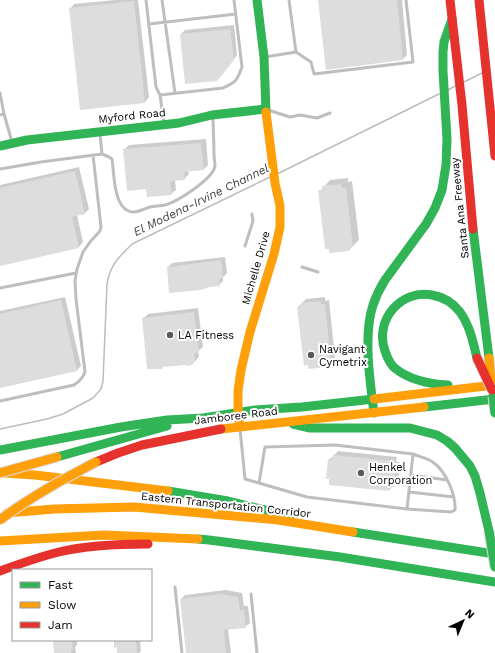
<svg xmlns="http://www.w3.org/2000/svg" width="495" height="653" viewBox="0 0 495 653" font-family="'Work Sans',sans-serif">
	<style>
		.shadow { fill: #0003 }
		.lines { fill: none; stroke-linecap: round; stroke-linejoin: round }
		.stream { stroke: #bcbcbc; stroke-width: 1.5 }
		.building { fill: #ddd }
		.lane { stroke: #bebebe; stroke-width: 3 }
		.fast { stroke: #30b455; stroke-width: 9 }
		.slow { stroke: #ff9f0a; stroke-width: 9 }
		.jam { stroke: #e5322d; stroke-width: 9 }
		.fast-bridge-casing { stroke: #dbdbdb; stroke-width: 11; stroke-linecap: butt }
		.slow-bridge-casing { stroke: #dbdbdb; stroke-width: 11; stroke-linecap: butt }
		.jam-bridge-casing { stroke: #dbdbdb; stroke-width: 11; stroke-linecap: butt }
		.fast-bridge { stroke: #30b455; stroke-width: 9 }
		.slow-bridge { stroke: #ff9f0a; stroke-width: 9 }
		.jam-bridge { stroke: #e5322d; stroke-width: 9 }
		.poi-dot { fill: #595959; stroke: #fff; stroke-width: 1.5 }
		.labels { text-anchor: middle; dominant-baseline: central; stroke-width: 4; stroke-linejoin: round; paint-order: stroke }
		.street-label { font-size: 11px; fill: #000; stroke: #fff }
		.poi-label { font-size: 11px; fill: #000; stroke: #fff; text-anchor: start }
		.water-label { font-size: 12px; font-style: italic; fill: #414141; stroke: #fff }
	</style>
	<rect width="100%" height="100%" fill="#fff"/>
	<path class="shadow" d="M115 0H138L149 97 145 102 81 109 70 9 74 4Z
		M319 0H402L407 55 403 59 326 68Z
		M234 25 237 55 221 76 181 34 185 30Z
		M206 139 208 165 203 170 188 171 189 174 184 179 175 180 176 190 171 194 147 188 124 150 129 145Z
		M79 167 89 209 85 213 77 215 83 242 79 247 0 265V185Z
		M348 178V182L352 181 359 240 349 250 320 191 330 180Z
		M225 257 227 273 223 277V281L219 285 168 267 172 263Z
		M65 297 81 366 77 370 0 387V311Z
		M325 297V301L329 300 335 358 327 366 298 307 306 299Z
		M198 308 203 347 198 351 199 356 198 358 193 363 164 366 162 368 143 319 148 314Z
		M338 451 397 457 396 462H400L398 482 389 490 329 460Z
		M226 590 242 593 244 606H248L250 623 245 627 228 629 231 653H187L181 599 185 595Z
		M54 640H77V645L75 647 76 653H55Z
		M115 640H140L141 651 139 653H118L117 646Z"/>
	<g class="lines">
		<path class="stream" d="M464 82 482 73
			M448 90 455 86
			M277 174 439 94
			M0 429 47 419 63 414 93 398 101 389 103 381 107 284C110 265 119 257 132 244L270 177"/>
	</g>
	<path class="building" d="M318 0H397L403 60 326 70Z
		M134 1 145 103 80 110 69 8Z
		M230 29 234 60 217 81 185 84 180 34Z
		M201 143 204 170 184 172 185 180 170 181 172 195 147 197 146 189 127 191 123 149Z
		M75 171 85 214 72 217 79 248 0 266V188Z
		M341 184 342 188H346L353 247 349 248V251L329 253V249H325L318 190H322V186Z
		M221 260 223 278 219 279 220 286 210 287 201 290 169 293 167 267Z
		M61 300 77 371 0 388V314Z
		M320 301 321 304H325L331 363H327L328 367 308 369V365L304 366 297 307 301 306V303Z
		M194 312 199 352 194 353 195 359 194 363 190 366 185 365 162 367 163 369H147L142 318Z
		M333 455 393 461 392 466H396L394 487H390L389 491 329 485V479H326L328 459 332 460Z
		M221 594 238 597 240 610H244L246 628 224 630 226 653H186L180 599Z
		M53 640H64V641L72 640 73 650H71V653H54Z
		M114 640H136L137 653H117V647L114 648Z"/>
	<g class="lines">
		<path class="lane" d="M146 0 156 87 160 95
			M162 0 175 93
			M289 0 296 52 311 62 314 74 413 62 406 0
			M149 24 236 14
			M265 57 296 52
			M0 93 4 114 0 115
			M268 110 290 117 300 115 317 118 330 113
			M4 114 12 142
			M164 124 160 95 223 88C236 82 237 81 242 67L234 0
			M100 134 102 154
			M0 169 41 162 102 154 109 157 112 159C114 173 114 199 124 208 133 216 140 210 150 207 155 206 160 206 165 205 177 202 213 179 215 166 215 163 214 158 214 154 214 142 213 129 213 117
			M245 246 253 221 252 214
			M302 267 318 272
			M0 288 76 273
			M0 401 74 385C80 381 83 378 85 372L76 299 75 281 77 269 83 252 90 242 100 231 101 227 93 155
			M240 429 245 479 307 497 407 509 413 454 335 445 265 447 259 483
			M411 475 447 480
			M409 492 454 497
			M407 509 451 512 455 510C456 495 446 472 434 463 428 458 420 457 413 454
			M175 587 182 653
			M251 594 257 653"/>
		<path class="fast" d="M257 0 264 57 266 112
			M0 146 27 140 179 123 212 115 266 109
			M473 229 489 358
			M448 385C430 384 410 380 396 369 390 365 387 357 385 351 374 320 401 289 432 295 444 297 453 303 460 312 470 326 473 342 477 358
			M424 407 495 399
			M374 413C370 381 363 335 373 305 376 296 380 288 385 280L426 224 435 208 442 190 446 165 447 139 443 71V52L444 42 452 19
			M293 424 310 428H410L437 435 447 441 455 448 470 466 475 476 480 493 489 531
			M0 450 121 427 167 420 203 418 255 410 302 407 374 399
			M57 457 167 426
			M168 491 228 501 290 516
			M353 532 495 554
			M198 539 209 540 340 557 495 582"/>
		<path class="slow" d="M374 399 495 385
			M240 427 238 413V391L241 370 250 332 274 254 280 227V206L275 183 266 112
			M221 429 424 407
			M5 473 35 475 168 491
			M7 513 54 509 134 507 278 520 353 532
			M0 541 104 535 198 539"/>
		<path class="jam" d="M450 0 462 105 473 229
			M479 0 495 156
			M96 462 118 453 142 445 221 429
			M0 571C19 564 39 557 59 552 88 545 118 544 148 544"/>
		<g class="fast-bridge-casing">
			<path id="fast-bridge" d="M493 396 495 413
				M489 531 495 567"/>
		</g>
		<g class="slow-bridge-casing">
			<path id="slow-bridge" d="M489 358 491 381
				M0 473 57 457
				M0 520C30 497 63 479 96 462"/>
		</g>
		<g class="jam-bridge-casing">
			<path id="jam-bridge" d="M477 358 492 390"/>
		</g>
		<use href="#fast-bridge" class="fast-bridge"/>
		<use href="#slow-bridge" class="slow-bridge"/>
		<use href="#jam-bridge" class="jam-bridge"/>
	</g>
	<g class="poi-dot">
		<circle cx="170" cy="335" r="4"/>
		<circle cx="311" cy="355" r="4"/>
		<circle cx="361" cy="473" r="4"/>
	</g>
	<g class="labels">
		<g class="street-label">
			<text transform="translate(132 116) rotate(-6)">Myford Road</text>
			<text transform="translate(460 208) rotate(-96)">Santa Ana Freeway</text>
			<text transform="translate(256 268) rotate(-74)">Michelle Drive</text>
			<text transform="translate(236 416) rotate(-7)">Jamboree Road</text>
			<text transform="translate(226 505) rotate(6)">Eastern Transportation Corridor</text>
		</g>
		<g class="poi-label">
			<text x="178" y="335">LA Fitness</text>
			<text x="319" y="349">Navigant<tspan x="319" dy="13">Cymetrix</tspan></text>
			<text x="369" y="467">Henkel<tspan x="369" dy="13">Corporation</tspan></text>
		</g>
		<g class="water-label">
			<text transform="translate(201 200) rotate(-26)">El Modena-Irvine Channel</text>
		</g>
	</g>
	<rect x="12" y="569" width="140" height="72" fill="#ffffff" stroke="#999999"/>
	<rect x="20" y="582" width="20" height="6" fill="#30b455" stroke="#999999"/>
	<text x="48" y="589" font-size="12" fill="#000000">Fast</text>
	<rect x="20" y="602" width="20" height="6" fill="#ff9f0a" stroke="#999999"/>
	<text x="48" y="609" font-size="12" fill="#000000">Slow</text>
	<rect x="20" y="622" width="20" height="6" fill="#e5322d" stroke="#999999"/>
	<text x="48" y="629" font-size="12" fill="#000000">Jam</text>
	<g transform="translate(463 621) rotate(44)" stroke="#ffffff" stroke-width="3" paint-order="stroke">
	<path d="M0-3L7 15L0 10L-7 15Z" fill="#000000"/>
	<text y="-6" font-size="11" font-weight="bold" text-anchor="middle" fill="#000000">N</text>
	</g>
</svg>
